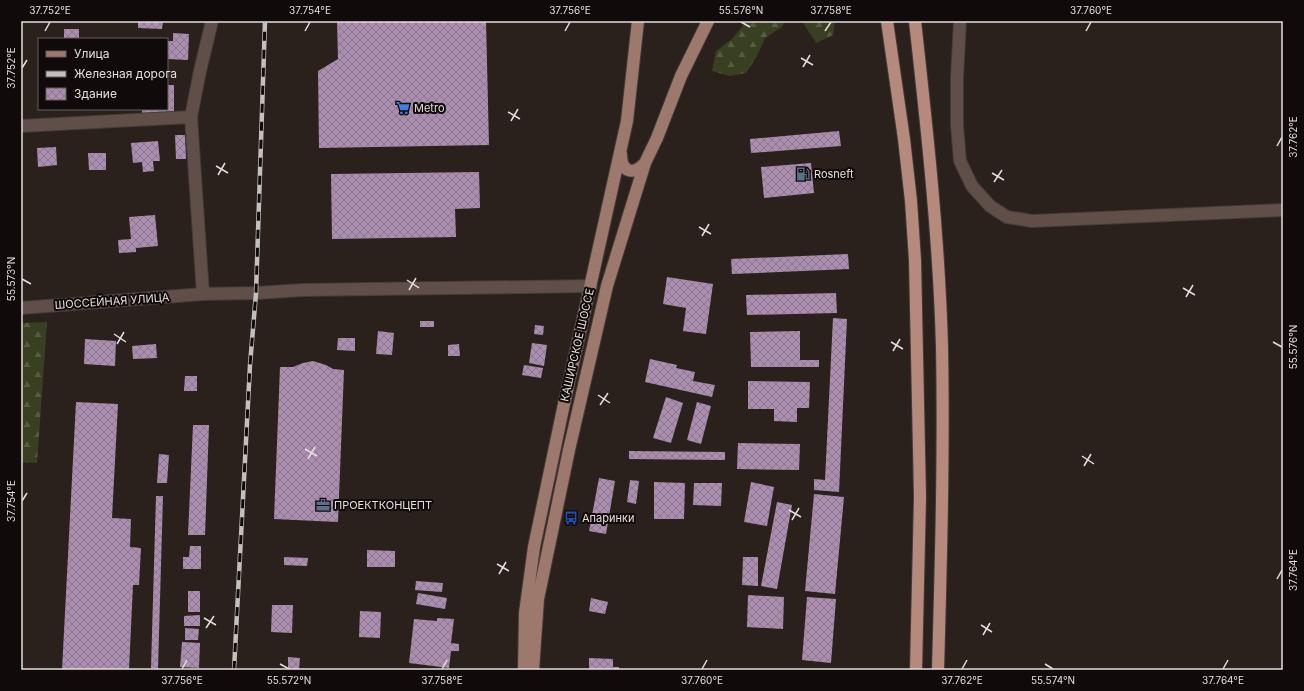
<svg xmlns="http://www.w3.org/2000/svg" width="1304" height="691" viewBox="0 0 1304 691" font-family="Inter,sans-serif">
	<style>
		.forest { fill: url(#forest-firs) }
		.building { fill: url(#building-cross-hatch) }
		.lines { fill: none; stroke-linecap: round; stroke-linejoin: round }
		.minor-casing { stroke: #443b38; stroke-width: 14 }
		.major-casing { stroke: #443b38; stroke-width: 14 }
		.highway-casing { stroke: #443b38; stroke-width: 14 }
		.minor { stroke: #604e49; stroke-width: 12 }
		.major { stroke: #9d786d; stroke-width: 12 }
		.highway { stroke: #b5897b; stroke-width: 12 }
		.rail-casing { stroke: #c6c0bd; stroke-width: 4.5 }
		.rail { stroke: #100b0a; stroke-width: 3; stroke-dasharray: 9; stroke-linecap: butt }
		.ticks { fill: none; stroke: #e4dedb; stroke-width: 1.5 }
		.labels { text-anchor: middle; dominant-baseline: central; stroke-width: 4; stroke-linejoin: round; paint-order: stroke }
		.poi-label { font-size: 11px; fill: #e4dedb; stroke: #100b0a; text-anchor: start }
		.street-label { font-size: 11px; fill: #e4dedb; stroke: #100b0a }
		.neatline { fill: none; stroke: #e4dedb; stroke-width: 1.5 }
		.ticks-label { font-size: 10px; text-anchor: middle; fill: #e4dedb }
	</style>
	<defs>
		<pattern id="forest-firs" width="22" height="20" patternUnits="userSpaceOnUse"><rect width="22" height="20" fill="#394021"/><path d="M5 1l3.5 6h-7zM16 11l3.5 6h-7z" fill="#565b41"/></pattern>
		<pattern id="building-cross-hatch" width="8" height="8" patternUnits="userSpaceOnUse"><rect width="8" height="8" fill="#ab8eaf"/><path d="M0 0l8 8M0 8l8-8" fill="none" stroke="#8c788e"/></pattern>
	</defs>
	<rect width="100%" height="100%" fill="#2a211d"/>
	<path class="forest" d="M745 21H785L782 27 765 38 757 56 746 73 730 76 712 71 716 51 732 39 746 22Z
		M802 21H835L833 35 816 43Z
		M47 322 37 463 21 462V323Z"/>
	<path class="building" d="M138 21H163L162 29 138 28Z
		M337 21H486L489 145 319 148 318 71 338 59Z
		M64 29H79V38H64Z
		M173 33 189 34 188 60 167 59V41H173Z
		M167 85H174V115H142V109H167Z
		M839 131 841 146 751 153 750 139Z
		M175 135H185L186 159H176Z
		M158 141 160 161H153L154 171 143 172 142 162 133 163 131 143Z
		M56 147 57 165 38 167 37 148Z
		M88 153H106V170H89Z
		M811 163 814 193 764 198 761 167Z
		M479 172 480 208 455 209 456 237 332 239 331 174Z
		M155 215 158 246 136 248V252L119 253 118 240 131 239 129 217Z
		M848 254 849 269 732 274 731 259Z
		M667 277 713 284 706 334 683 331 686 308 663 304Z
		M836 293 837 313 747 315 746 295Z
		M833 318 847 319 839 492 814 490V479L825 480Z
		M420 321H434V327H420Z
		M535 325 544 326 543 335 534 334Z
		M378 331 394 333 392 355 376 354Z
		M800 331V360H819V367H751L750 332Z
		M338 338H355V351L337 350Z
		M85 339 116 341 115 366 84 364Z
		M532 343 547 345 544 366 529 363Z
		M156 344 157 358 133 359 132 346Z
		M459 344 460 356H448V345Z
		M650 359 677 365 676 368 695 372 693 381 715 385 712 397 645 382Z
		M313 361 326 365 333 369 344 370 338 522 274 519 280 367H293L303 363Z
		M524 365 543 368 541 378 522 375Z
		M185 376H197V391H184Z
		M748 381 810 382 809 408H797V422L774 421V409H748Z
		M666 397 683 403 671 443 653 438Z
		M76 402 118 404 112 518 131 519 130 547 141 548 139 585H133L129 670H62Z
		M697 402 711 406 701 444 687 440Z
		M193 425H209L205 535H188Z
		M738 443 800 444 799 470 737 469Z
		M629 451 725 452V460L629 459Z
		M159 454 169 455 167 483H157Z
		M599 478 615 481 606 534 589 531Z
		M630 480 639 481 636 504 627 502Z
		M654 482 685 483 684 519H654Z
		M751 482 774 487 767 526 744 522Z
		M694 483H722L721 506 693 505Z
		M814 494 844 497 835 594 805 591Z
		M156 496H163L158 669 151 668Z
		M777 502 792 505 777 589 761 586Z
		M190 546H201V569H183V557H189Z
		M367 550 395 551V567H367Z
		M284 557 308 558 307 566 284 565Z
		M743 557H758V586L742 585Z
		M416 581 443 583 442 592 415 590Z
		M188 591H200V612H188Z
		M418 593 447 598 445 609 416 604Z
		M748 595 784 597 783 629 747 627Z
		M807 597 836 599 831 663 802 660Z
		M591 598 608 602 605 614 589 611Z
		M272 605H293L292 633 271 632Z
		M360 611 381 612 380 638 359 637Z
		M200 615V626H184V616Z
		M437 618 454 619 451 643 459 644V651H451L449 668 409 663 414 619 437 621Z
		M185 628 199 629 198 640H185Z
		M182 642 200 643 199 668 180 667Z
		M288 657 300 658 299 670H288Z
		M589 658 613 659V667H619V670H589Z"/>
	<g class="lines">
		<g class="minor-casing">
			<path id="minor" d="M960 21 957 77V125L960 161 972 186 990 206 1007 217 1032 221 1283 210
				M21 126 191 117
				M203 294 191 117 200 71 212 21
				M21 308 203 294 256 293 303 290 591 286"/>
		</g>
		<g class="major-casing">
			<path id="major" d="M621 154C621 172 633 176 645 163
				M524 670 525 613 534 547 564 404 627 121 638 21
				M533 670 538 599 569 450 607 286 645 163 657 138 681 76 708 21"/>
		</g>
		<g class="highway-casing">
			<path id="highway" d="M887 21 904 139 911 201 915 260 920 497 916 670
				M915 21C927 129 939 238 942 347 944 454 941 562 938 670"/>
		</g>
		<use href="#minor" class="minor"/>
		<use href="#major" class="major"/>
		<use href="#highway" class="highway"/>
		<g class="rail-casing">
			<path id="rail" d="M234 670 250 365 256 293 265 21"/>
		</g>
		<use href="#rail" class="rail"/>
	</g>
	<path class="ticks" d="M741 22 750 27M45 31 50 22M305 31 310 22M565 31 570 22M825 31 831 22M1086 31 1091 22M801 58 813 65M803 67 810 55M22 68 27 60M508 112 520 119M511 121 518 109M1277 146 1282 137M216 166 228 173M992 173 1004 180M218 175 225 163M994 182 1002 170M699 227 711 234M702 236 709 224M22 279 31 284M407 280 419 288M1183 288 1195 295M409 290 416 278M1186 297 1193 285M114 334 126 342M891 342 903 349M1273 342 1282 347M117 344 124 332M893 351 900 339M598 395 610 403M600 405 608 393M305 449 317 456M1082 456 1094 464M308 459 315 447M1084 466 1091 454M22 501 27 493M789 510 801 517M792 520 799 508M497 564 509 571M499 574 506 562M1277 579 1282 570M204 618 216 625M981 625 992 632M206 628 214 616M983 635 990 623M280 664 289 669M1045 664 1053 669M182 669 187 660M442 669 447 660M702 669 707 660M962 669 967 660M1223 669 1228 660"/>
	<defs>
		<g id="supermarket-bare" transform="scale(1.08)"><path d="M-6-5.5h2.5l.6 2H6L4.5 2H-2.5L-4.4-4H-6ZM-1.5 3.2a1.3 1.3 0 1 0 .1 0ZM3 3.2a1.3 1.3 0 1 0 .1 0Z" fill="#3f7fe0" stroke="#100b0a" stroke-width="2.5" paint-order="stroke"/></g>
		<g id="fuel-bare" transform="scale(1.08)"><path d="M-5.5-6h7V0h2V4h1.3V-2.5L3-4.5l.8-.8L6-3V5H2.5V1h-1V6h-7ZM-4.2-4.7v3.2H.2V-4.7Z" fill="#5c6f8a" stroke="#100b0a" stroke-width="2.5" paint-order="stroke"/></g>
		<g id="office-bare" transform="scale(1.08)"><path d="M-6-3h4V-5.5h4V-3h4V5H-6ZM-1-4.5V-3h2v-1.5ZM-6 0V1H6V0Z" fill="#5c6f8a" stroke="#100b0a" stroke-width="2.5" paint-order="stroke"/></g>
		<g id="bus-bare" transform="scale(1.08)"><path d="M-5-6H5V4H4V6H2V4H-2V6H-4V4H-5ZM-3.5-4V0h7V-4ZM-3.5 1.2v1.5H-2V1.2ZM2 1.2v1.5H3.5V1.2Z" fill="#1a4fb4" stroke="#100b0a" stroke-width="2.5" paint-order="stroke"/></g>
	</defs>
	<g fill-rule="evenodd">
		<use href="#supermarket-bare" x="403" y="108"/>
		<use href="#fuel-bare" x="803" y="174"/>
		<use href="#office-bare" x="323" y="505"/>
		<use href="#bus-bare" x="571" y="518"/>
	</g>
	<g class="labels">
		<g class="poi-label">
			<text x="414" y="108">Metro</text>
			<text x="814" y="174">Rosneft</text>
			<text x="334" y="505">ПРОЕКТКОНЦЕПТ</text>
			<text x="582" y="518">Апаринки</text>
		</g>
		<g class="street-label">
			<text transform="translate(112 301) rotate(-4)">ШОССЕЙНАЯ УЛИЦА</text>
			<text transform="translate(577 345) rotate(-77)">КАШИРСКОЕ ШОССЕ</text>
		</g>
	</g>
	<rect width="1304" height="691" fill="none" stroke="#100b0a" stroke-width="44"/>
	<rect x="38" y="38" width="130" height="72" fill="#100b0a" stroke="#655f5e"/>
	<rect x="46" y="51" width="20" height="6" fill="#9d786d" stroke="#655f5e"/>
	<text x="74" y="58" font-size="12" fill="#e4dedb">Улица</text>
	<rect x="46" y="71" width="20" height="6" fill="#c6c0bd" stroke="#655f5e"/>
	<text x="74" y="78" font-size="12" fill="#e4dedb">Железная дорога</text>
	<rect x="46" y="88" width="20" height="12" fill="url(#building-cross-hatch)" stroke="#655f5e"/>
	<text x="74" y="98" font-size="12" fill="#e4dedb">Здание</text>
	<rect x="22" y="22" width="1260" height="647" class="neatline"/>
	<g class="ticks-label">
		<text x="50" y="14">37.752°E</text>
		<text x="310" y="14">37.754°E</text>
		<text x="570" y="14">37.756°E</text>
		<text x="741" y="14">55.576°N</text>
		<text x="831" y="14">37.758°E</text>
		<text x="1091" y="14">37.760°E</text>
		<text transform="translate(11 68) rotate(-90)" y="4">37.752°E</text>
		<text transform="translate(1293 137) rotate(-90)" y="4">37.762°E</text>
		<text transform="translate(11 279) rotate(-90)" y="4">55.573°N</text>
		<text transform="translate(1293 347) rotate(-90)" y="4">55.576°N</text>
		<text transform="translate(11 501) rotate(-90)" y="4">37.754°E</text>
		<text transform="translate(1293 570) rotate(-90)" y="4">37.764°E</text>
		<text x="182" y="684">37.756°E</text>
		<text x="289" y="684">55.572°N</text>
		<text x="442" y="684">37.758°E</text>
		<text x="702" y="684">37.760°E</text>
		<text x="962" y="684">37.762°E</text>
		<text x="1053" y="684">55.574°N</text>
		<text x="1223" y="684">37.764°E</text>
	</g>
</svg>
